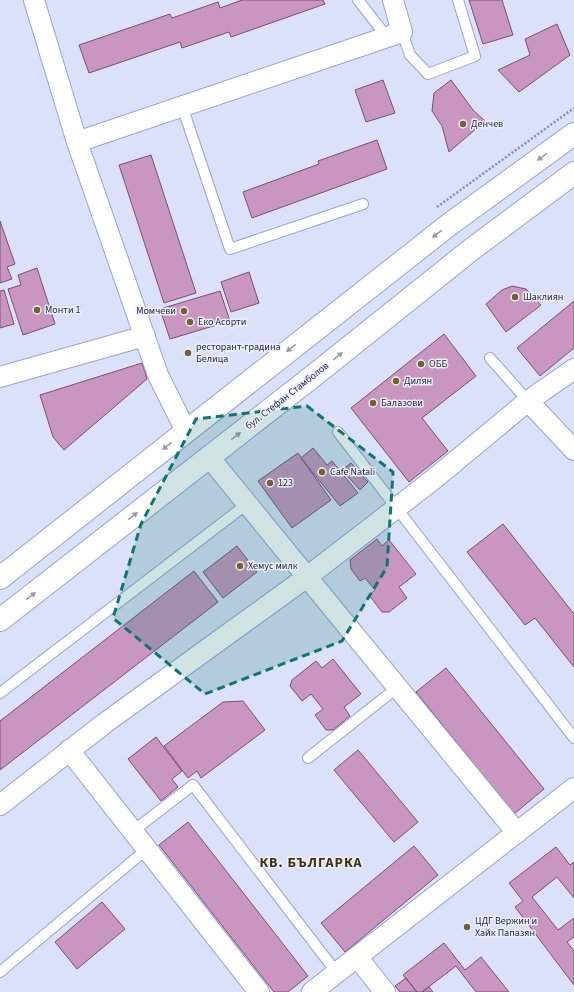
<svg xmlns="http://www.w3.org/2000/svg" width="574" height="992" viewBox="0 0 574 992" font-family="'Source Sans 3',sans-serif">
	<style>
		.building { fill: #c896be; stroke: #7c4f73 }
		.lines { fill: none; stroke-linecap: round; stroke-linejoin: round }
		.service-casing { stroke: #96a3d9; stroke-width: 12 }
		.minor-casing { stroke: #96a3d9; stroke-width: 22 }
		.secondary-casing { stroke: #96a3d9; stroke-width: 24 }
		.path { stroke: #898ea5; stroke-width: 2.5; stroke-dasharray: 2 2; stroke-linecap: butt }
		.service { stroke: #fff; stroke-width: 10 }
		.minor { stroke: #fff; stroke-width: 20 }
		.secondary { stroke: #fff; stroke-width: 22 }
		.oneway { fill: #9a9ca6 }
		.marked { fill: #0f766e; fill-opacity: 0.2; stroke: #0f766e; stroke-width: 3; stroke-dasharray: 8 5; stroke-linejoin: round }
		.poi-dot { fill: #716230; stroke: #eceffb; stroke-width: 1.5 }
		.labels { text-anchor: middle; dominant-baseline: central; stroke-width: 3; stroke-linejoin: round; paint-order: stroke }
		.poi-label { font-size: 10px; fill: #1f2439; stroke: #eceffb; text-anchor: start }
		.street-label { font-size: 10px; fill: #1f2439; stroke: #eceffb }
		.district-label { font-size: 14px; font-weight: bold; letter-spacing: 1px; fill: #3e3308; stroke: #eceffb }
	</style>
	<rect width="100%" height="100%" fill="#dbe1f8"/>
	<path class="building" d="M242 0H323L325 4 231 37 229 32 182 48 180 42 89 73 79 45 170 14 172 18 218 2 220 8Z
		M469 0H502L513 35 483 44Z
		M557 24 570 55 519 92 498 70 530 55 525 39Z
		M383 80 395 113 366 122 355 90Z
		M451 80 473 110 485 121 449 152 442 126 432 111 434 93Z
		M377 140 387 169 252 218 243 192 319 164 318 161Z
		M151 155 196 293 164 303 119 165Z
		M0 221 15 264 7 267 12 279 0 283Z
		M37 268 55 324 23 335 8 289 21 285 18 275Z
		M249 272 259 303 231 312 221 282Z
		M512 286 526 289 541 305 506 332 486 304 502 290Z
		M4 290 14 324 0 328V291Z
		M220 291 230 321 170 339 160 309Z
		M574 301V348L540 376 517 348Z
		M444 334 476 376 422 418 448 451 409 482 351 408Z
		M142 363 147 379 64 450 53 437 40 395Z
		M313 448 327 465 332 461 358 493 340 506 301 458Z
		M298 453 331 500 292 528 258 481Z
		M351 463 368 482 360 490 342 470Z
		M503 524 574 614V667L535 618 525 625 467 552Z
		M377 539 382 546 389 540 416 574 399 587 407 598 389 612H382L369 595 375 590 365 578 360 581 351 569 350 560Z
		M237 546 257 572 223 598 203 572Z
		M194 571 218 602 0 770V721Z
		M333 659 361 694 344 707 350 716 333 730H326L315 715 323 709 311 694 302 701 290 686 292 680 316 661 322 668Z
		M446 668 544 789 514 814 416 692Z
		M243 701 265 730 201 778 197 771 188 778 164 746 223 702Z
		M156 737 182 771 172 779 178 787 161 801 128 759Z
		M358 750 418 822 394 842 334 770Z
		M188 822 308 976 288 992H274L159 845Z
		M414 846 438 875 345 952 321 923Z
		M556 847 570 865 574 862V898L557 877 532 897 558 930 574 918V937L567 942 574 951V985L515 907 523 901 509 883Z
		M102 902 125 929 77 969 55 942Z
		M444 943 465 970 481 957 509 992H476L456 966 422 992H417L403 975Z
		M406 978 417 992H400L395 986Z
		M429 987 433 992H422Z"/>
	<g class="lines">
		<g class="service-casing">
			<path id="service" d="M358 0 387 37
				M402 32 410 55 428 74 475 56 458 0
				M182 106 230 249 363 204
				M490 358 528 401
				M338 432 574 738
				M0 693 247 504
				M308 758 398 687
				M133 831 193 785 337 973
				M0 972 147 849"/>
		</g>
		<g class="minor-casing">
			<path id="minor" d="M34 0 77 142 158 375 186 431
				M77 142 402 32 393 0
				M0 377 145 336
				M528 401 574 369
				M69 750 259 992
				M0 805 105 723 307 577 209 457
				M517 833 307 577 434 479 528 401 574 450
				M357 957 385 992
				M312 992 574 788"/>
		</g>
		<g class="secondary-casing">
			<path id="secondary" d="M0 578 450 224 574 134
				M0 620 312 377 472 249 574 173"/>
		</g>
		<path class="path" d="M437 207 574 108"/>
		<use href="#service" class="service"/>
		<use href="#minor" class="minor"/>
		<use href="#secondary" class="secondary"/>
	</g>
	<defs><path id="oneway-solid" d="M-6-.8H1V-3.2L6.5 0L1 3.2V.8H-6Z"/></defs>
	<g class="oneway">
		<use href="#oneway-solid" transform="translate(542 157) rotate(144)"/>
		<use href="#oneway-solid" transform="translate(437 234) rotate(142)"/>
		<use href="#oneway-solid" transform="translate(291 348) rotate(142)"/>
		<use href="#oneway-solid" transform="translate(338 356) rotate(-39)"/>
		<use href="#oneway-solid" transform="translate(236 436) rotate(-38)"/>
		<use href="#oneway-solid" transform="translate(167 446) rotate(142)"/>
		<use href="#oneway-solid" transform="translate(133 516) rotate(-38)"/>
		<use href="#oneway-solid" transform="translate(31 596) rotate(-38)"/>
	</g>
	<path class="marked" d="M307 406 393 472 387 567 342 641 205 694 113 618 141 524 196 419Z"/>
	<g class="poi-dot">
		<circle cx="463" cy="124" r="4"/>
		<circle cx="515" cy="297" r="4"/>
		<circle cx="37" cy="310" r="4"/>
		<circle cx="184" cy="311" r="4"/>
		<circle cx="190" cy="322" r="4"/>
		<circle cx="188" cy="353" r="4"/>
		<circle cx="421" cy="364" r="4"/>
		<circle cx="396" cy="381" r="4"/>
		<circle cx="373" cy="403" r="4"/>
		<circle cx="322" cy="472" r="4"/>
		<circle cx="270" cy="483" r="4"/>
		<circle cx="240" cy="566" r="4"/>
		<circle cx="467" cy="927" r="4"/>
	</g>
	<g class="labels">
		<g class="poi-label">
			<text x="471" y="124">Денчев</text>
			<text x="523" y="297">Шаклиян</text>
			<text x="45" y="310">Монти 1</text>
			<text x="176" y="311" text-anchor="end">Момчеви</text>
			<text x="198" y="322">Еко Асорти</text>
			<text x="196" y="347">ресторант-градина<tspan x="196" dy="12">Белица</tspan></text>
			<text x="429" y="364">ОББ</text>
			<text x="404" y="381">Дилян</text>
			<text x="381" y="403">Балазови</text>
			<text x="330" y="472">Cafe Natali</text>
			<text x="278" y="483">123</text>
			<text x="248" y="566">Хемус милк</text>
			<text x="475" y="921">ЦДГ Вержин и<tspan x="475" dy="12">Хайк Папазян</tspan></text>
		</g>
		<g class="street-label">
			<text transform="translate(287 396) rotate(-38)">бул. Стефан Стамболов</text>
		</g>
		<g class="district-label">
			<text x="311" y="863">КВ. БЪЛГАРКА</text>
		</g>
	</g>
</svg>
